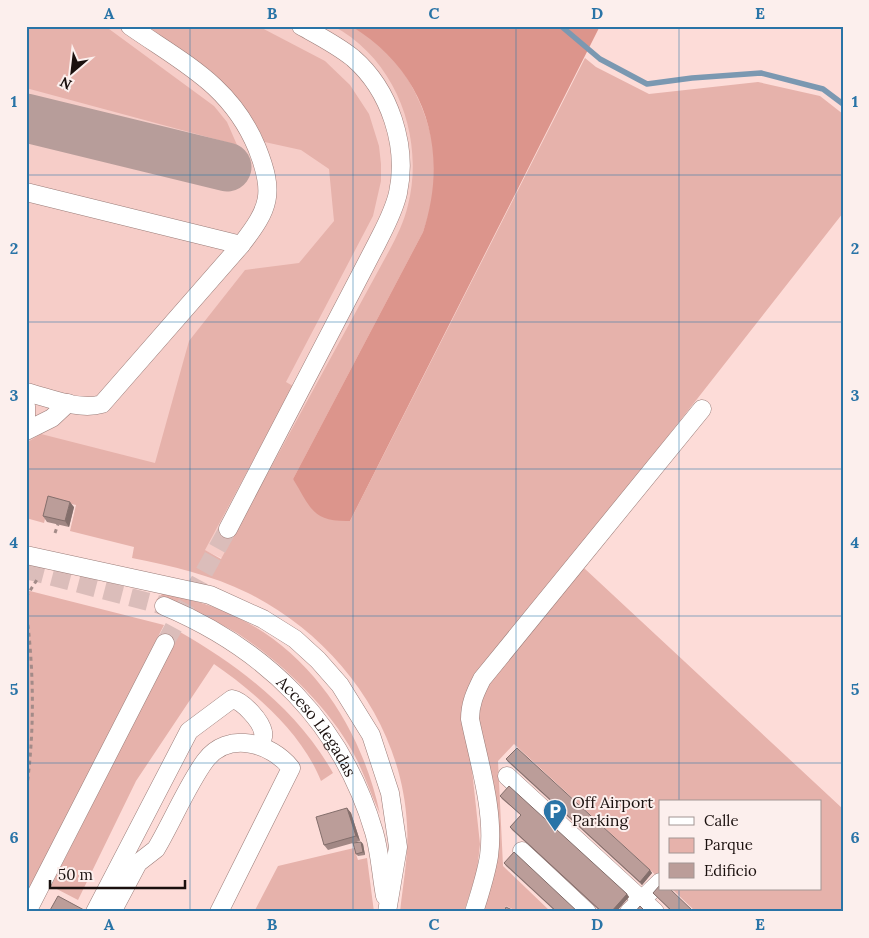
<svg xmlns="http://www.w3.org/2000/svg" width="869" height="938" viewBox="0 0 869 938" font-family="Lora,serif">
	<style>
		.built { fill: #f6cdc8 }
		.green { fill: #e6b2ab }
		.forest { fill: #dc958c }
		.lines { fill: none; stroke-linecap: round; stroke-linejoin: round }
		.stream { stroke: #7b98b1; stroke-width: 5.5 }
		.taxiway { stroke: #b79d9a; stroke-width: 49 }
		.minor-tunnel { stroke: #dbbdba; stroke-width: 18; stroke-dasharray: 18 9; stroke-linecap: butt }
		.minor-casing { stroke: #9a7d79; stroke-width: 19 }
		.path { stroke: #a38b88; stroke-width: 3; stroke-dasharray: 4 4; stroke-linecap: butt }
		.minor { stroke: #fff; stroke-width: 18 }
		.wall { fill: #a18784 }
		.shaded-wall { fill: #836e6b }
		.building { fill: #bb9d99; stroke: #836e6b }
		.grid { fill: none; stroke: #2974a7; stroke-width: 1; stroke-opacity: 0.55 }
		.labels { text-anchor: middle; dominant-baseline: central; stroke-width: 4; stroke-linejoin: round; paint-order: stroke }
		.street-label { font-size: 16px; fill: #1a100e; stroke: #fcefed }
		.poi-label { font-size: 16px; fill: #1a100e; stroke: #fcefed; text-anchor: start }
		.neatline { fill: none; stroke: #2974a7; stroke-width: 2 }
		.grid-label { font-size: 16px; text-anchor: middle; font-weight: bold; fill: #2974a7 }
	</style>
	<rect width="100%" height="100%" fill="#fddcd8"/>
	<path class="built" d="M26 26H351L408 80 423 232 293 479 226 560 26 471Z"/>
	<path class="green" d="M26 26H105L214 106 227 122 237 145 26 88Z
		M146 26H258L325 61 350 85 369 114 379 146 381 164V181L373 216 286 382 293 386 205 550 221 559 389 251C397 236 404 222 408 205 425 137 396 59 333 26 339 26 347 25 352 27 400 47 432 113 435 161 437 185 431 210 423 232L293 479 350 521 585 58 596 67 649 94 758 82 820 96 843 114V213L464 696 480 844 477 871 464 912H400C403 884 409 853 407 825 402 725 336 637 248 593 212 575 171 566 132 558L134 547 70 531 76 505 50 499 44 523 26 518V443L41 434 155 463 189 341 245 270 299 263 334 221 329 169 301 150 260 141 229 88 210 70Z
		M584 568 843 809V912H696L672 889H820V802H660V879L514 744 498 761 503 866 551 912H519L506 906 503 912H477L491 870 475 711 491 679Z
		M26 590 164 625 26 895Z
		M163 593C182 598 203 602 221 610 308 645 361 726 380 814 372 797 366 779 358 762 334 712 283 663 237 633 212 618 184 609 156 600Z
		M180 632C241 667 298 711 333 773L321 781C302 733 256 693 214 664L136 781 78 900 51 886Z
		M354 848 358 860 367 858 374 912H254L278 866Z"/>
	<path class="forest" d="M351 26H600L350 521C312 522 311 508 293 479L423 232C450 151 426 71 351 26Z"/>
	<g class="lines">
		<path class="stream" d="M561 26 600 59 647 84 692 78 761 73 823 89 843 104"/>
		<path class="taxiway" d="M26 118 227 167"/>
		<path class="minor-tunnel" d="M26 570 164 606
			M165 643 228 529"/>
		<g class="minor-casing">
			<g id="minor">
				<path d="M26 192 241 245"/>
				<path d="M26 392C50 398 79 411 102 404L241 245C270 208 275 193 257 148 231 85 183 63 130 26"/>
				<path d="M26 406V421"/>
				<path d="M26 431 52 418 68 403"/>
				<path d="M228 529 377 243C385 227 394 211 398 193 408 146 390 90 353 58 337 45 319 36 301 26"/>
				<path d="M26 555 210 595 263 619 295 639 318 660 340 685 371 735 390 793 398 847 387 912"/>
				<path id="s1" d="M164 606C266 649 342 723 374 832 380 852 381 875 385 896"/>
				<path d="M507 776 655 912"/>
				<path d="M522 851 587 912"/>
				<path d="M27 912 165 643"/>
				<path d="M95 912 189 731 232 699C243 701 261 721 263 732 264 736 262 741 260 745"/>
				<path d="M112 912 138 863 156 849 160 842C174 817 189 783 205 761 228 730 271 743 291 768L219 912"/>
				<path d="M474 912C480 893 486 875 489 856 495 812 479 763 470 719 470 704 475 693 482 679L702 409"/>
				<path d="M629 912 660 882"/>
			</g>
		</g>
		<path class="path" d="M55 533 58 524
			M26 597 38 578
			M26 609C34 669 35 732 26 792"/>
		<use href="#minor" class="minor"/>
	</g>
	<path class="wall" d="M74 507 69 527 47 522 43 516Z
		M506 759 650 870 652 873 642 885 508 762Z
		M500 796 627 894 629 897 616 912H601L512 830 510 827 521 815 502 799Z
		M347 808 351 813 360 841 328 850 324 845Z
		M361 842 363 844 365 855 358 856 356 854Z
		M504 863 578 912H556L506 866Z
		M653 893 694 912H672Z"/>
	<path class="shaded-wall" d="M70 502 74 507 69 527 65 521Z
		M347 808 351 813 360 841 356 836Z
		M361 842 363 844 365 855 363 852Z
		M650 870 652 873 642 885 640 882Z
		M627 894 629 897 616 912H611Z"/>
	<path class="building" d="M48 496 70 502 65 521 43 516Z
		M517 748 650 870 640 882 506 759Z
		M509 786 627 894 611 912H602L510 827 521 815 500 796Z
		M347 808 356 836 324 845 316 817Z
		M361 842 363 852 356 854 353 843Z
		M514 852 578 912H557L504 863Z
		M660 885V889H670L694 912H673L653 893Z
		M58 896 84 910 83 912H49Z
		M640 906 646 912H635Z
		M506 907 516 912H504Z"/>
	<path class="grid" d="M190 26V912M353 26V912M516 26V912M679 26V802M26 175H843M26 322H843M26 469H843M26 616H843M26 763H843M679 889V912"/>
	<defs>
		<g id="parking-pin" transform="scale(1.25)"><path d="M0 17L-7.5 6A9.5 9.5 0 1 1 7.5 6Z" fill="#2974a7" stroke="#fcefed"/><path d="M-3.5-5.5H1a3.5 3.5 0 0 1 0 7H-1V5.5H-3.5ZM-1-3.4V-.6H.8a1.4 1.4 0 0 0 0-2.8Z" fill="#fff"/></g>
	</defs>
	<g fill-rule="evenodd">
		<use href="#parking-pin" x="555" y="811"/>
	</g>
	<g class="labels">
		<g class="street-label">
			<text stroke="none"><textPath href="#s1" startOffset="198">Acceso Llegadas</textPath></text>
		</g>
		<g class="poi-label">
			<text x="572" y="802">Off Airport<tspan x="572" dy="18">Parking</tspan></text>
		</g>
	</g>
	<rect width="869" height="938" fill="none" stroke="#fcefed" stroke-width="55"/>
	<rect x="659" y="800" width="162" height="90" fill="#fcefed" stroke="#a29694"/>
	<rect x="669" y="817" width="25" height="8" fill="#ffffff" stroke="#a29694"/>
	<text x="704" y="826" font-size="15" fill="#1a100e">Calle</text>
	<rect x="669" y="838" width="25" height="15" fill="#e6b2ab" stroke="#a29694"/>
	<text x="704" y="850" font-size="15" fill="#1a100e">Parque</text>
	<rect x="669" y="863" width="25" height="15" fill="#bb9d99" stroke="#a29694"/>
	<text x="704" y="876" font-size="15" fill="#1a100e">Edificio</text>
	<g transform="translate(72 72) rotate(208)" stroke="#fcefed" stroke-width="4" paint-order="stroke">
	<path d="M0-4L9 19L0 12L-9 19Z" fill="#1a100e"/>
	<text y="-8" font-size="14" font-weight="bold" text-anchor="middle" fill="#1a100e">N</text>
	</g>
	<path d="M50 880v8h135v-8" fill="none" stroke="#1a100e" stroke-width="2.5"/>
	<text x="58" y="880" font-size="15" fill="#1a100e" stroke="#fcefed" stroke-width="4" paint-order="stroke">50 m</text>
	<rect x="28" y="28" width="814" height="882" class="neatline"/>
	<g class="grid-label">
		<text x="109" y="19">A</text>
		<text x="272" y="19">B</text>
		<text x="434" y="19">C</text>
		<text x="597" y="19">D</text>
		<text x="760" y="19">E</text>
		<text x="14" y="107">1</text>
		<text x="855" y="107">1</text>
		<text x="14" y="254">2</text>
		<text x="855" y="254">2</text>
		<text x="14" y="401">3</text>
		<text x="855" y="401">3</text>
		<text x="14" y="548">4</text>
		<text x="855" y="548">4</text>
		<text x="14" y="695">5</text>
		<text x="855" y="695">5</text>
		<text x="14" y="843">6</text>
		<text x="855" y="843">6</text>
		<text x="109" y="930">A</text>
		<text x="272" y="930">B</text>
		<text x="434" y="930">C</text>
		<text x="597" y="930">D</text>
		<text x="760" y="930">E</text>
	</g>
</svg>
